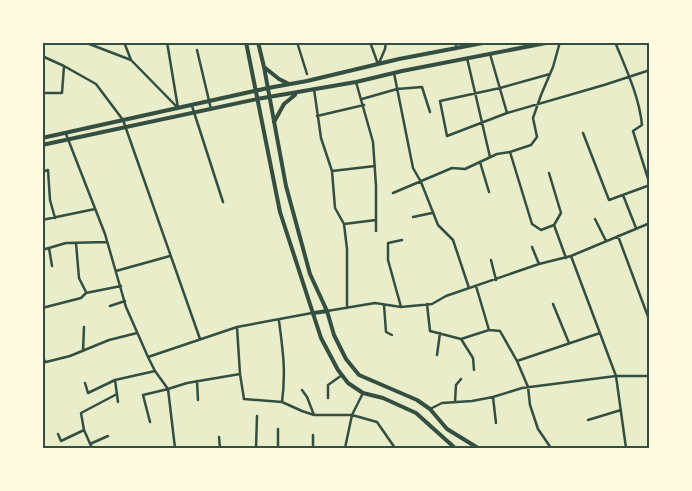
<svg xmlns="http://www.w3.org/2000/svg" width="692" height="491" viewBox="0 0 692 491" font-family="Commissioner,sans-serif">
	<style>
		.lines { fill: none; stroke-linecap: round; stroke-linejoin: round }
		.minor { stroke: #344e41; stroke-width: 2.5 }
		.secondary { stroke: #344e41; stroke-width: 4 }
		.neatline { fill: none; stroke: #344e41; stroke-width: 2 }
	</style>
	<rect width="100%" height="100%" fill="#e9edc9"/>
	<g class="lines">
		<path class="minor" d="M84 42 131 60
			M124 42 131 60 178 108 167 42
			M297 42 307 74
			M370 42 378 64
			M456 42V48
			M615 42C626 69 639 96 642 125L633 131 650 185
			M197 50 211 109
			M490 54 507 113
			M42 56 64 66 62 93H42
			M467 58 490 157
			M379 63 385 49 386 42
			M64 66 96 84 123 120 200 339
			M394 73 413 168 421 182 438 225 453 240 469 288
			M550 74 500 88 440 101 447 136 507 113 604 85 650 70
			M356 82 373 142 376 186V231
			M314 89 321 138 332 171 335 208 344 224 347 249V308
			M362 99 397 89 422 87 430 112
			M192 106 223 202
			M317 116 364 105
			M583 133 609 200 650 185
			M66 134 105 234 126 307 148 357 155 371 168 389 175 448
			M510 152 532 224 541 230 554 225 566 258
			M480 162 489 192
			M332 171 375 166
			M42 172 48 170 50 200 55 218
			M549 173 561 213 554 225
			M393 193 452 168 465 169 497 154 510 152 531 145 537 137 533 118 541 95 553 67 560 42
			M623 195 636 228
			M413 217 432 213
			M595 219 606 241
			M42 220 95 209
			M344 224 376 220
			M618 236 650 322
			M76 243 79 278 86 292
			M532 247 539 264
			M49 248 52 266
			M42 250 66 243 107 242
			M571 256 616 376 626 448
			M491 260 496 280
			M116 271 170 256
			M476 286 489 330
			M427 304 430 331 461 339 489 330 500 331 517 361 528 387 530 405 538 429 551 448
			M553 304 569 343
			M384 305 386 332 392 335
			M110 306 125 301
			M401 307 388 260V243L402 240
			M42 308 81 298 86 293 121 286
			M327 311 375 303 401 307 432 304 446 296 539 264 571 256 650 223
			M279 321C283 351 286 372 282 402
			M237 327 240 374 244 399 282 402 302 411 314 415H352L377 422 395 448
			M461 339 473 358 474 370
			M83 351 84 327
			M42 354 45 362
			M437 355 440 333
			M148 357 237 327 312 313
			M517 361 600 333
			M42 363 70 356 109 340 137 333
			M115 380 118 402
			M197 381 198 400
			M85 383 88 393 115 380 155 371
			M302 390 307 397 314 415
			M493 397 496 423
			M328 398V385L342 375
			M455 402 456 385 461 379
			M430 409 442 403 472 401 493 397 522 388 616 376H650
			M588 420 621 410
			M150 422 143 395 168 389 187 383 240 374
			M58 434 61 441 84 430
			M313 435V448
			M219 437 220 448
			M90 444 108 436
			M92 448 84 430 81 413 117 394
			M256 448 257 416
			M278 448V429
			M345 448 352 415 363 393"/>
		<path class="secondary" d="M246 42 280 212 321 338 338 370 348 383 363 393 383 398 416 413 455 448
			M258 42 264 67 286 186 310 274 327 311 334 335 346 359 359 375 417 400 430 409 447 429 478 448
			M264 67 279 79 289 84
			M274 122 284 104 295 95
			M42 138 268 88 307 81 399 59 488 42
			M42 145 257 99 356 82 402 71 551 42
			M314 313 327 311"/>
	</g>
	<rect width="692" height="491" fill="none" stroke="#fefae0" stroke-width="88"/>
	<rect x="44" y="44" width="604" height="403" class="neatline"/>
</svg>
